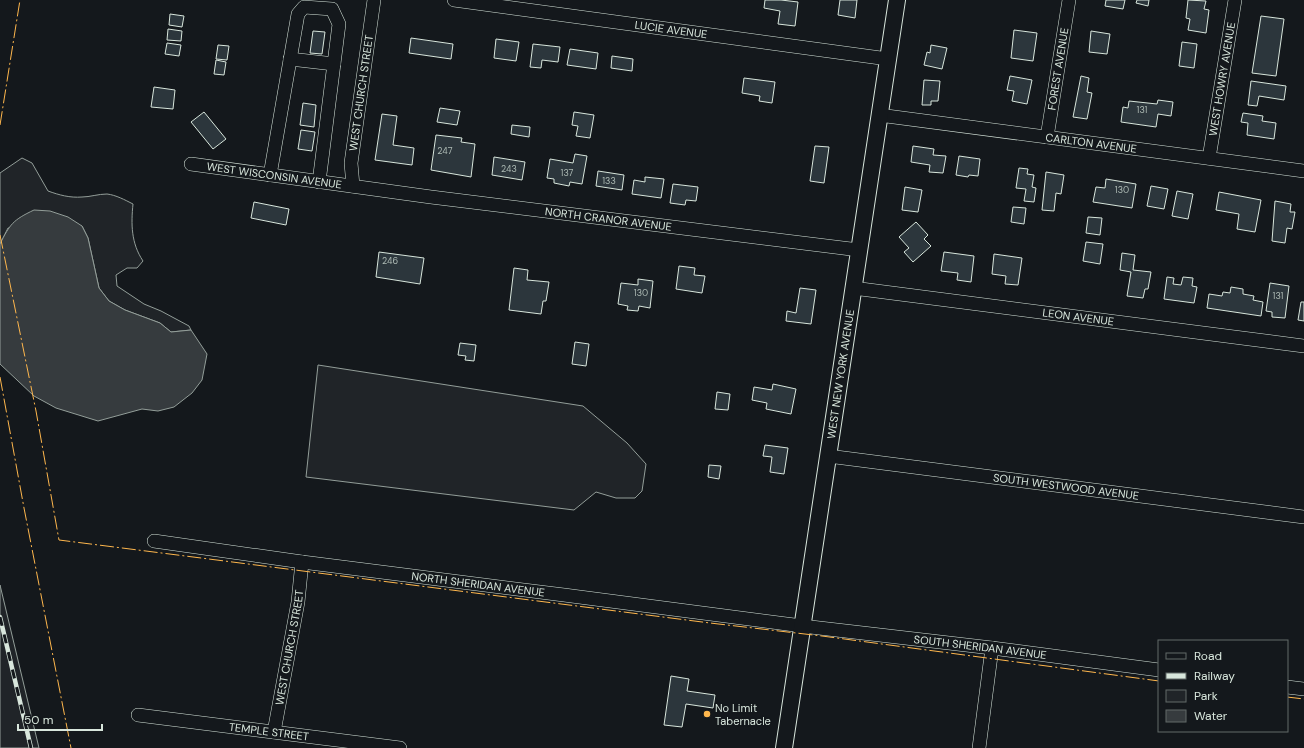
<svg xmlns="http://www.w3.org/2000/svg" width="1304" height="748" viewBox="0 0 1304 748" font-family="'DM Sans',sans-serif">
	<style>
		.green { fill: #202428; stroke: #939e99 }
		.water { fill: #363b3e; stroke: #939e99 }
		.building { fill: #2c363c; stroke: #d8e6dc }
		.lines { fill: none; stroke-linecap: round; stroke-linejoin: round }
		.minor-casing { stroke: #d8e6dc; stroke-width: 14 }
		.major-casing { stroke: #d8e6dc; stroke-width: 18 }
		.minor { stroke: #14181c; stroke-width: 13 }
		.major { stroke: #14181c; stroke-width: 16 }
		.rail-casing { stroke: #d8e6dc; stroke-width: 4.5 }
		.rail { stroke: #14181c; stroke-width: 3; stroke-dasharray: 9; stroke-linecap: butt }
		.power { stroke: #ffb74d; stroke-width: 1; stroke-dasharray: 14 3 2 3; stroke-linecap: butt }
		.poi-dot { fill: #ffb74d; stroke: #14181c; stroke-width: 1.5 }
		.labels { text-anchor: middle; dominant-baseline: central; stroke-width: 3; stroke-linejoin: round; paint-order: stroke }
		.number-label { font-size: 9px; fill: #adbab4 }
		.street-label { font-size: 11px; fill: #d8e6dc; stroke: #14181c }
		.poi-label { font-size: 11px; fill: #d8e6dc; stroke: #14181c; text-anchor: start }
	</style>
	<rect width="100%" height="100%" fill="#14181c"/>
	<path class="green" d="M22 158 32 163 48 191C59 195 70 198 82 197 90 197 98 194 107 194 116 195 125 200 133 204 131 224 131 243 143 261L137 268H127L116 275 117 286 144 304 161 311 189 326 191 330 171 332 160 323 125 310 109 301 99 288 88 238 82 226 8 228 0 244V173Z
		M318 365 583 406 627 443 646 464 642 491 635 498H616L596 492 574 510 306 477Z
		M0 585 39 748H0Z"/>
	<path class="water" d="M34 210 50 211 68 217 82 226 88 238 99 288 109 301 125 310 160 323 171 332 191 330 207 354 202 380 192 393 174 407 158 411 142 409 98 421 56 408 34 396 0 364V244C10 224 13 220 34 210Z"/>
	<path class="building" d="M765 0H781L798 2 795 26 778 24 780 11 764 8Z
		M840 0H857L855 18 838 15Z
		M1106 0H1125L1123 9 1105 6Z
		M1137 0H1149L1148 6 1136 3Z
		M1188 0 1206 1 1204 9 1209 10 1206 33 1188 30 1190 19 1186 18Z
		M170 14 184 16 182 27 169 25Z
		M1261 16 1284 19 1276 76 1252 73Z
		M168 29 182 31 181 41 167 40Z
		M1014 30 1037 33 1033 61 1011 58Z
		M313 31 325 32 322 54 310 53Z
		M1091 31 1110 34 1107 54 1089 52Z
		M411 38 453 44 451 59 409 53Z
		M496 39 519 42 516 61 494 58Z
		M1182 42 1197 44 1194 68 1179 66Z
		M167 43 181 45 179 56 165 54Z
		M533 44 560 47 558 62 542 60 541 68 530 67Z
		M218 45 229 46 227 60 216 59Z
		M931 45 947 48 942 69 924 65 927 52 930 53Z
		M570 49 598 53 596 69 567 65Z
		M612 56 633 59 632 71 611 68Z
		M216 60 226 62 224 75 214 74Z
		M1010 76 1032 80 1027 104 1012 101 1014 91 1007 90Z
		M1081 76 1089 78 1087 92 1092 93 1087 119 1073 117Z
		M744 78 775 82 772 103 759 101 760 96 742 93Z
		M924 80 940 81 938 101H931V105H922Z
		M1251 81 1286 86 1284 100 1259 96 1257 106 1248 105Z
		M154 87 175 90 173 109 151 107Z
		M1158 100 1173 102 1171 116 1158 114 1156 127 1121 122 1123 107 1128 108 1129 101 1157 104Z
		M303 103 316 105 314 127 300 125Z
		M440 108 460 111 457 125 437 122Z
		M204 112 226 139 213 149 191 122Z
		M574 112 594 115 590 138 576 136 578 126 572 125Z
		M1243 113 1263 116 1262 121 1276 123 1274 139 1247 135 1248 123 1241 122Z
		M382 114 397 116 393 145 414 148 412 165 375 160Z
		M512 125 530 127 529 137 511 134Z
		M301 130 315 132 312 151 298 149Z
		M436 135 462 138 461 142 475 144 471 177 431 170Z
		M815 146 829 147 824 183 810 181Z
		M913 146 934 149 933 155 946 156 943 173 929 172 930 165 911 162Z
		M575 154 587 156 582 184 570 182 569 186 554 183V179L547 178 550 159 573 163Z
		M959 156 980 159 978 176 969 175 968 177 956 175Z
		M494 157 525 162 522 180 492 175Z
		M1019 168 1028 169 1027 174 1034 175 1032 187 1036 188 1034 202 1024 201 1026 189 1016 188Z
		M598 171 624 175 622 190 596 186Z
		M1046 172 1064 175 1061 194 1056 193 1054 211 1042 210Z
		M645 177 664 179 661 198 632 194 634 180 645 182Z
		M1106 179 1136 184 1132 208 1093 202 1096 187 1105 188Z
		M673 184 698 187 696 201 686 200 685 205 670 203Z
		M1151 186 1168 189 1164 209 1147 206Z
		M905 187 922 190 918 212 902 210Z
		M1177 191 1193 194 1188 219 1172 216Z
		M1219 192 1261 200 1255 232 1237 229 1239 214 1216 210Z
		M1275 201 1291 204 1290 212H1295L1292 229 1287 228 1285 243 1272 241Z
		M254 202 289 209 286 225 251 218Z
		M1013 207 1026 208 1024 224 1011 222Z
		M1088 217 1102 218 1100 235 1086 233Z
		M916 222 928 235 924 239 931 246 913 262 904 252 909 248 899 237Z
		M1086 242 1103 244 1100 264 1083 261Z
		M379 252 424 258 420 284 376 277Z
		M944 252 974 256 971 282 957 280 958 273 941 271Z
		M1122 253 1135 255 1133 270 1151 272 1148 289H1145L1143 298 1127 296 1131 272 1120 270Z
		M994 254 1022 258 1018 285 1005 284 1006 276 992 274Z
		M679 266 695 268 694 275 705 276 702 293 676 289Z
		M514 268 528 270 527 280 549 282 546 301H543L541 314 509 310Z
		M1167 277 1174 278 1173 284 1181 285 1183 277 1193 278 1192 286 1197 287 1194 303 1164 299Z
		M638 279 653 281 650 308 639 306 638 311 627 310 628 306 618 304 621 283 638 285Z
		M1270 283 1289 286 1285 318 1272 317V312L1266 311Z
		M1231 287 1243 289V294L1254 296 1253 300 1263 302 1261 316 1207 308 1209 294 1222 296 1223 292 1230 293Z
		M800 288 816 290 811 324 786 321 787 311 796 313Z
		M1301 302H1304V321L1298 320Z
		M575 342 589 344 586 366 572 364Z
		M460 343 476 345 474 361 465 360 466 356 458 355Z
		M773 384 796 389 791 414 766 409 767 403 752 400 754 387 772 390Z
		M717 392 730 394 728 410 715 409Z
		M765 445 788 448 784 474 770 472 772 457 763 456Z
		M709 465 721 466 719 479 708 477Z
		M671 676 689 679 687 691 715 695 713 708 686 704 682 727 664 725Z"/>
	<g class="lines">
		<g class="minor-casing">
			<g id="minor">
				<path id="s1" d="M454 0 888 59"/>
				<path d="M290 59 334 64"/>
				<path id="s2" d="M879 115 1304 171"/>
				<path id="s3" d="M1047 137 1069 0"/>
				<path id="s4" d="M1209 158 1235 0"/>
				<path id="s5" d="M191 164 431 197 859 250"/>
				<path d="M270 175 298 14 304 7 332 9 339 24 319 182"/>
				<path id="s6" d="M353 186 351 163 374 0"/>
				<path id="s7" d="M853 288 1304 346"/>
				<path id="s8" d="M828 456 1304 517"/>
				<path id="s9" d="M154 541 302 562 564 595 802 626 992 648 1159 670"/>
				<path d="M1287 687 1304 689"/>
				<path id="s10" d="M138 715 400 748"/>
				<path id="s11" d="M274 732 298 602 302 562"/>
				<path d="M979 748 992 648"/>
			</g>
		</g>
		<g class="major-casing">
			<g id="major">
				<path id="s12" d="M784 748 897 0"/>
			</g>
		</g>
		<use href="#minor" class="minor"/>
		<use href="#major" class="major"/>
		<g class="rail-casing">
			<path id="rail" d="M0 617 31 748"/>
		</g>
		<use href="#rail" class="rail"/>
		<path class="power" d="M0 125 20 0
			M0 235 36 411 59 540 201 558 710 623 822 636 1159 681
			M0 377 24 508 71 748
			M1287 697 1304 699"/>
	</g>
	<circle class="poi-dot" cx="707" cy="714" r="4"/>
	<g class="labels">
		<g class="number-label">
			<text x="1142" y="110">131</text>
			<text x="445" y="151">247</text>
			<text x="509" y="169">243</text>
			<text x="567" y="173">137</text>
			<text x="609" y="181">133</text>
			<text x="1122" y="190">130</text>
			<text x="390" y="261">246</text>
			<text x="641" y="293">130</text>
			<text x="1278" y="296">131</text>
		</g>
		<g class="street-label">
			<text stroke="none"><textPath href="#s1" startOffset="219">LUCIE AVENUE</textPath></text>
			<text stroke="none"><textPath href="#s3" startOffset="69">FOREST AVENUE</textPath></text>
			<text stroke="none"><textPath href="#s4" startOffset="80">WEST HOWRY AVENUE</textPath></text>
			<text stroke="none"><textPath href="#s6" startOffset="94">WEST CHURCH STREET</textPath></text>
			<text stroke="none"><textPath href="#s2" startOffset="214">CARLTON AVENUE</textPath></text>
			<text stroke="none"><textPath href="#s5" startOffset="84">WEST WISCONSIN AVENUE</textPath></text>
			<text stroke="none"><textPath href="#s5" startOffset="421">NORTH CRANOR AVENUE</textPath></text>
			<text stroke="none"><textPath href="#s7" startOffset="227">LEON AVENUE</textPath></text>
			<text stroke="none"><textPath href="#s12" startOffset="378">WEST NEW YORK AVENUE</textPath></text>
			<text stroke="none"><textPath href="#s8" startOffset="240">SOUTH WESTWOOD AVENUE</textPath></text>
			<text stroke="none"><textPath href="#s9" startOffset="327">NORTH SHERIDAN AVENUE</textPath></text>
			<text stroke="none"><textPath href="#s11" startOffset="86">WEST CHURCH STREET</textPath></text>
			<text stroke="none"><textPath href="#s9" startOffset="833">SOUTH SHERIDAN AVENUE</textPath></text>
			<text stroke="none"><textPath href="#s10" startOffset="132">TEMPLE STREET</textPath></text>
		</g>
		<g class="poi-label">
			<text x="715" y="708">No Limit<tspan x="715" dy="13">Tabernacle</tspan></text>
		</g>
	</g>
	<rect x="1158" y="640" width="130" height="92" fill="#14181c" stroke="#626a69"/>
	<rect x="1166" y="653" width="20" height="6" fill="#14181c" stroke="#626a69"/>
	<text x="1194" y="660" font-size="12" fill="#d8e6dc">Road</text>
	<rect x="1166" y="673" width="20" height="6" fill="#d8e6dc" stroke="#626a69"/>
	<text x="1194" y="680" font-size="12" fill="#d8e6dc">Railway</text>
	<rect x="1166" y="690" width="20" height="12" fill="#202428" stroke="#626a69"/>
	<text x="1194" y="700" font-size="12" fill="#d8e6dc">Park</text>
	<rect x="1166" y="710" width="20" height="12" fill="#363b3e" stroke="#626a69"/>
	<text x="1194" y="720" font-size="12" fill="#d8e6dc">Water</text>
	<path d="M18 724v6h84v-6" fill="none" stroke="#d8e6dc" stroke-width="2"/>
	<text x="24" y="724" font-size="12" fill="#d8e6dc" stroke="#14181c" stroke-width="3" paint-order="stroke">50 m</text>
</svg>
